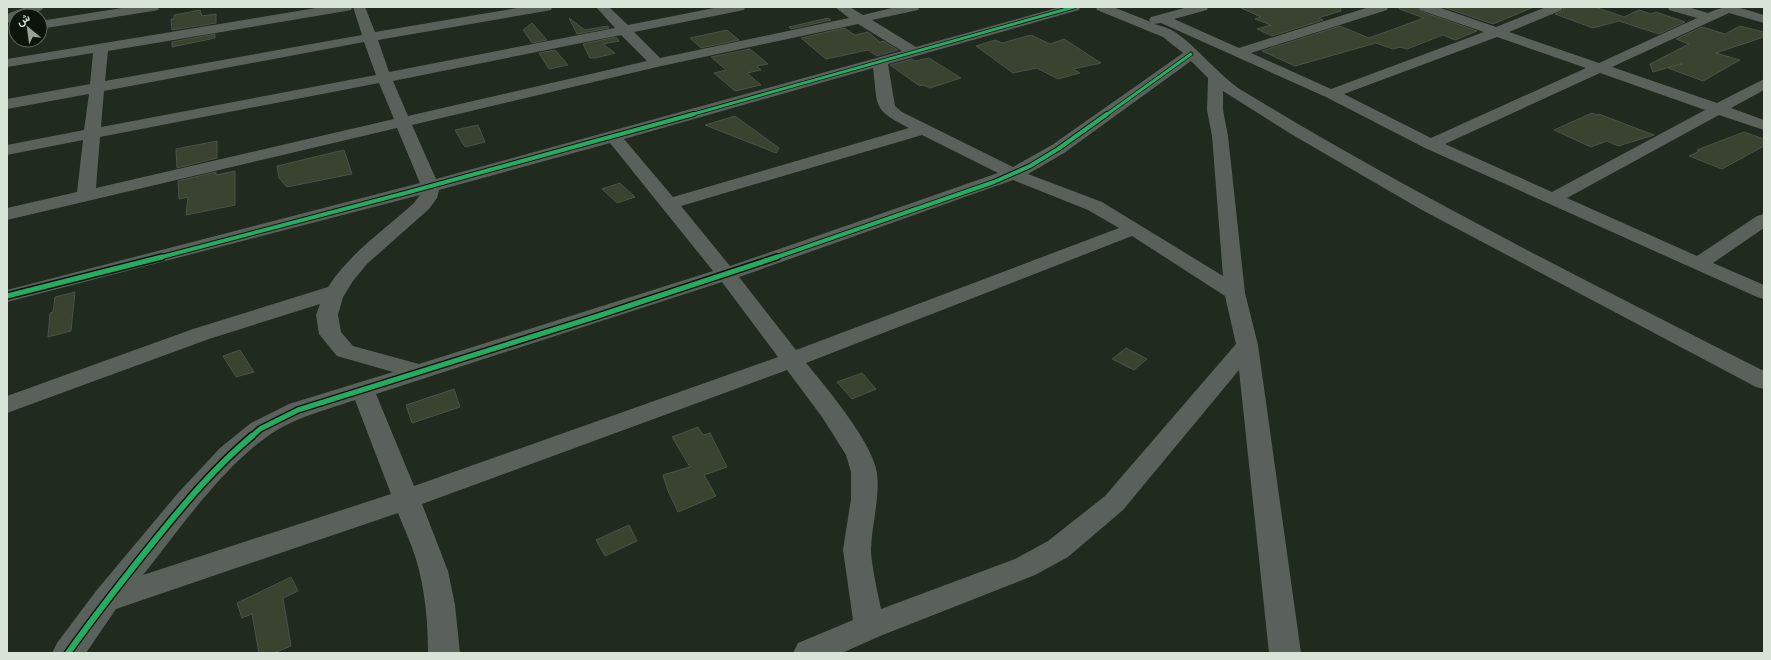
<svg xmlns="http://www.w3.org/2000/svg" width="1771" height="660" viewBox="0 0 1771 660" font-family="Quicksand,Vazirmatn,sans-serif">
	<style>
		.building { fill: #3a4230; stroke: #4b5248 }
		.lines { fill: none; stroke-linecap: round; stroke-linejoin: round }
		.street { fill: #5a605a; fill-rule: evenodd }
		.cycleway-far3-casing { stroke: #0c140b; stroke-width: 4.5 }
		.cycleway-far2-casing { stroke: #0c140b; stroke-width: 6 }
		.cycleway-far1-casing { stroke: #0c140b; stroke-width: 8 }
		.cycleway-casing { stroke: #0c140b; stroke-width: 9 }
		.cycleway-far3 { stroke: #26ab63; stroke-width: 3 }
		.cycleway-far2 { stroke: #26ab63; stroke-width: 4 }
		.cycleway-far1 { stroke: #26ab63; stroke-width: 5 }
		.cycleway { stroke: #26ab63; stroke-width: 6 }
	</style>
	<rect width="100%" height="100%" fill="#202a1e"/>
	<path class="building" d="M1239 7H1340L1341 11 1318 18 1323 20 1272 36 1257 29 1271 25 1255 19 1261 17Z
		M1399 7H1418L1420 11 1477 31 1455 40 1443 35 1407 49 1400 47 1393 49 1376 43 1295 66 1262 51 1340 26 1369 38 1424 18 1399 9Z
		M1443 7H1534L1493 24Z
		M1564 7H1595L1624 17 1639 10 1651 14 1656 12 1685 22 1659 34 1619 21 1593 28 1555 14 1563 11Z
		M200 10 202 16 216 14V23L172 30 171 19H174V15Z
		M569 18 585 30 608 26 609 28 577 34Z
		M828 18 831 20 791 29 789 27Z
		M532 23 547 40 532 43 523 30Z
		M1740 26 1764 32V37L1716 53 1740 60 1703 81 1668 68 1682 64H1680L1653 72 1650 64 1689 44 1676 39 1702 27 1725 34Z
		M844 28 855 35 868 32 880 42 883 41 898 50 877 56 868 50 826 59 801 38Z
		M727 30 739 40 701 48 690 38Z
		M215 34V38L172 47V42Z
		M1031 35 1050 44 1064 39 1101 63 1073 69 1080 73 1058 79 1037 68 1013 73 976 46 995 40 1002 43Z
		M616 37 619 41 603 44 615 53 596 58H590L583 44Z
		M750 49 768 64 757 66 761 70 747 73 761 85 735 91 714 73 726 70 711 57Z
		M555 50 568 65 549 69 539 53Z
		M929 58 961 78 930 88 923 85 920 86 890 65 912 59 915 61Z
		M1592 113 1597 115 1599 114 1654 135 1618 146 1607 141 1591 147 1554 130Z
		M735 116 779 148 776 153 705 125Z
		M478 125 485 142 465 147 455 130Z
		M1744 132 1764 139V146L1722 169 1689 156 1700 151 1697 150Z
		M217 141V158L177 168 176 149Z
		M344 150 352 174 287 187 279 178 277 166Z
		M235 171V205L186 215 188 197 179 199 178 181 216 172V175Z
		M620 183 635 197 617 203 602 189Z
		M75 292 71 331 48 337 50 313 53 312 55 297Z
		M1126 348 1147 359 1134 370 1112 359Z
		M240 350 254 372 236 377 223 356Z
		M862 373 876 389 852 399 837 382Z
		M454 389 460 407 412 423 406 405Z
		M698 427 703 435 710 433 727 467 704 475 716 496 678 512 668 491 663 475 690 467 672 437Z
		M629 525 637 541 605 556 596 540Z
		M291 577 298 591 283 598 291 646 274 653H259L252 614 242 618 237 603Z"/>
	<g class="lines">
		<path class="street" d="M26 7H44C39 15 25 16 16 16V20L7 23V14Z
			M128 7H159L158 10 153 11 40 29V21Z
			M322 7H352L351 10 346 11 108 51 105 81 362 35 353 7H365L375 32 523 7H552L551 10 546 11 378 40 389 72 615 28 596 7H609L628 25 719 7H745L744 10 634 32 660 58 849 18 835 7H850L863 15 896 7H919L918 10 872 20 916 47 1060 7H1080L1079 10 888 64 895 106 902 112 1013 167 1052 145 1183 53 1163 37 1097 10 1096 7H1113L1151 22 1149 20 1151 17 1188 7H1208L1207 10 1174 19 1239 48 1369 7H1388L1387 10 1251 53 1331 89 1484 32 1420 10 1419 7H1438L1496 27 1546 7H1563L1562 10 1509 32 1599 63 1697 18 1669 10 1668 7H1688L1708 13C1732 2 1740 8 1764 15V23L1729 13 1612 67 1717 103 1764 79V90L1731 108 1764 120V130L1719 115 1567 198 1697 256 1757 216 1764 214V228L1713 263 1764 285V299L1757 297 1425 148 1326 97 1161 23 1154 24C1161 26 1169 28 1175 32 1198 48 1215 71 1238 88 1408 192 1586 281 1764 371V389L1756 387 1422 210 1291 134 1223 91V110L1228 136 1245 293 1258 345 1301 653H1269L1239 370 1123 510 1068 557 1035 575 880 636 842 653H793L798 643 853 620 843 550 851 499V472L846 455 822 417 787 370 422 504 448 571 455 605 460 653H428C428 622 425 589 416 559 411 543 404 528 398 513L116 609 86 653H52L57 643 96 591 178 493 220 448 251 423 289 404 393 372 337 356 319 334 316 315 320 304 209 339 7 413V396L193 329 328 287C350 253 384 230 414 203L420 195 7 302V290L420 183 397 128 7 220V208L77 192 83 140 7 155V145L84 130 89 94 7 109V99L90 84 93 53 7 67V59ZM858 24 902 51 436 179 412 125 657 67ZM621 35 647 61 408 116 393 81ZM1497 37 1586 68 1431 138 1344 94ZM364 42 376 75 101 127 104 91ZM1191 61 1208 78 1207 110 1212 136 1223 276 1102 202 1028 174 1064 153ZM873 68C878 107 872 109 909 128L673 197 624 139ZM1600 73 1705 110 1552 192 1445 144ZM379 83 394 119 96 188 100 137ZM922 135 998 173 730 266 681 206ZM610 143 713 271 419 364 353 346 341 332 338 315 343 297 353 281 367 264 429 209 437 198 439 190ZM1013 180 1088 210 1119 228 796 350 739 277ZM1132 236 1225 296 1236 344 1105 496 1048 541 1015 559 881 609C878 593 871 564 871 549 872 523 880 498 877 473 873 443 826 387 806 363ZM722 282 778 357 414 486 376 394ZM355 400 391 494 143 575C179 530 221 469 268 436 293 418 326 410 355 400Z"/>
		<g class="cycleway-far3-casing">
			<path id="cycleway-far3" d="M690 115 1074 7
				M1106 115 1191 54"/>
		</g>
		<g class="cycleway-far2-casing">
			<path id="cycleway-far2" d="M158 258 409 192 694 114
				M774 258 994 182 1030 166 1058 149 1107 114"/>
		</g>
		<g class="cycleway-far1-casing">
			<path id="cycleway-far1" d="M7 296 162 257
				M251 437 260 429 298 410 598 316 777 257"/>
		</g>
		<g class="cycleway-casing">
			<path id="cycleway" d="M68 653C96 614 125 577 155 540 185 503 215 467 252 436"/>
		</g>
		<use href="#cycleway-far3" class="cycleway-far3"/>
		<use href="#cycleway-far2" class="cycleway-far2"/>
		<use href="#cycleway-far1" class="cycleway-far1"/>
		<use href="#cycleway" class="cycleway"/>
	</g>
	<rect width="1771" height="660" fill="none" stroke="#d8e4d7" stroke-width="16"/>
	<g transform="translate(28 28) rotate(331)"><circle r="19" fill="#0c140b" stroke="#5e675d"/>
	<path d="M0-3L7 15L0 10L-7 15Z" fill="#98a396"/>
	<text y="-6" font-size="11" font-weight="bold" text-anchor="middle" fill="#d8e4d7">ش</text>
	</g>
</svg>
